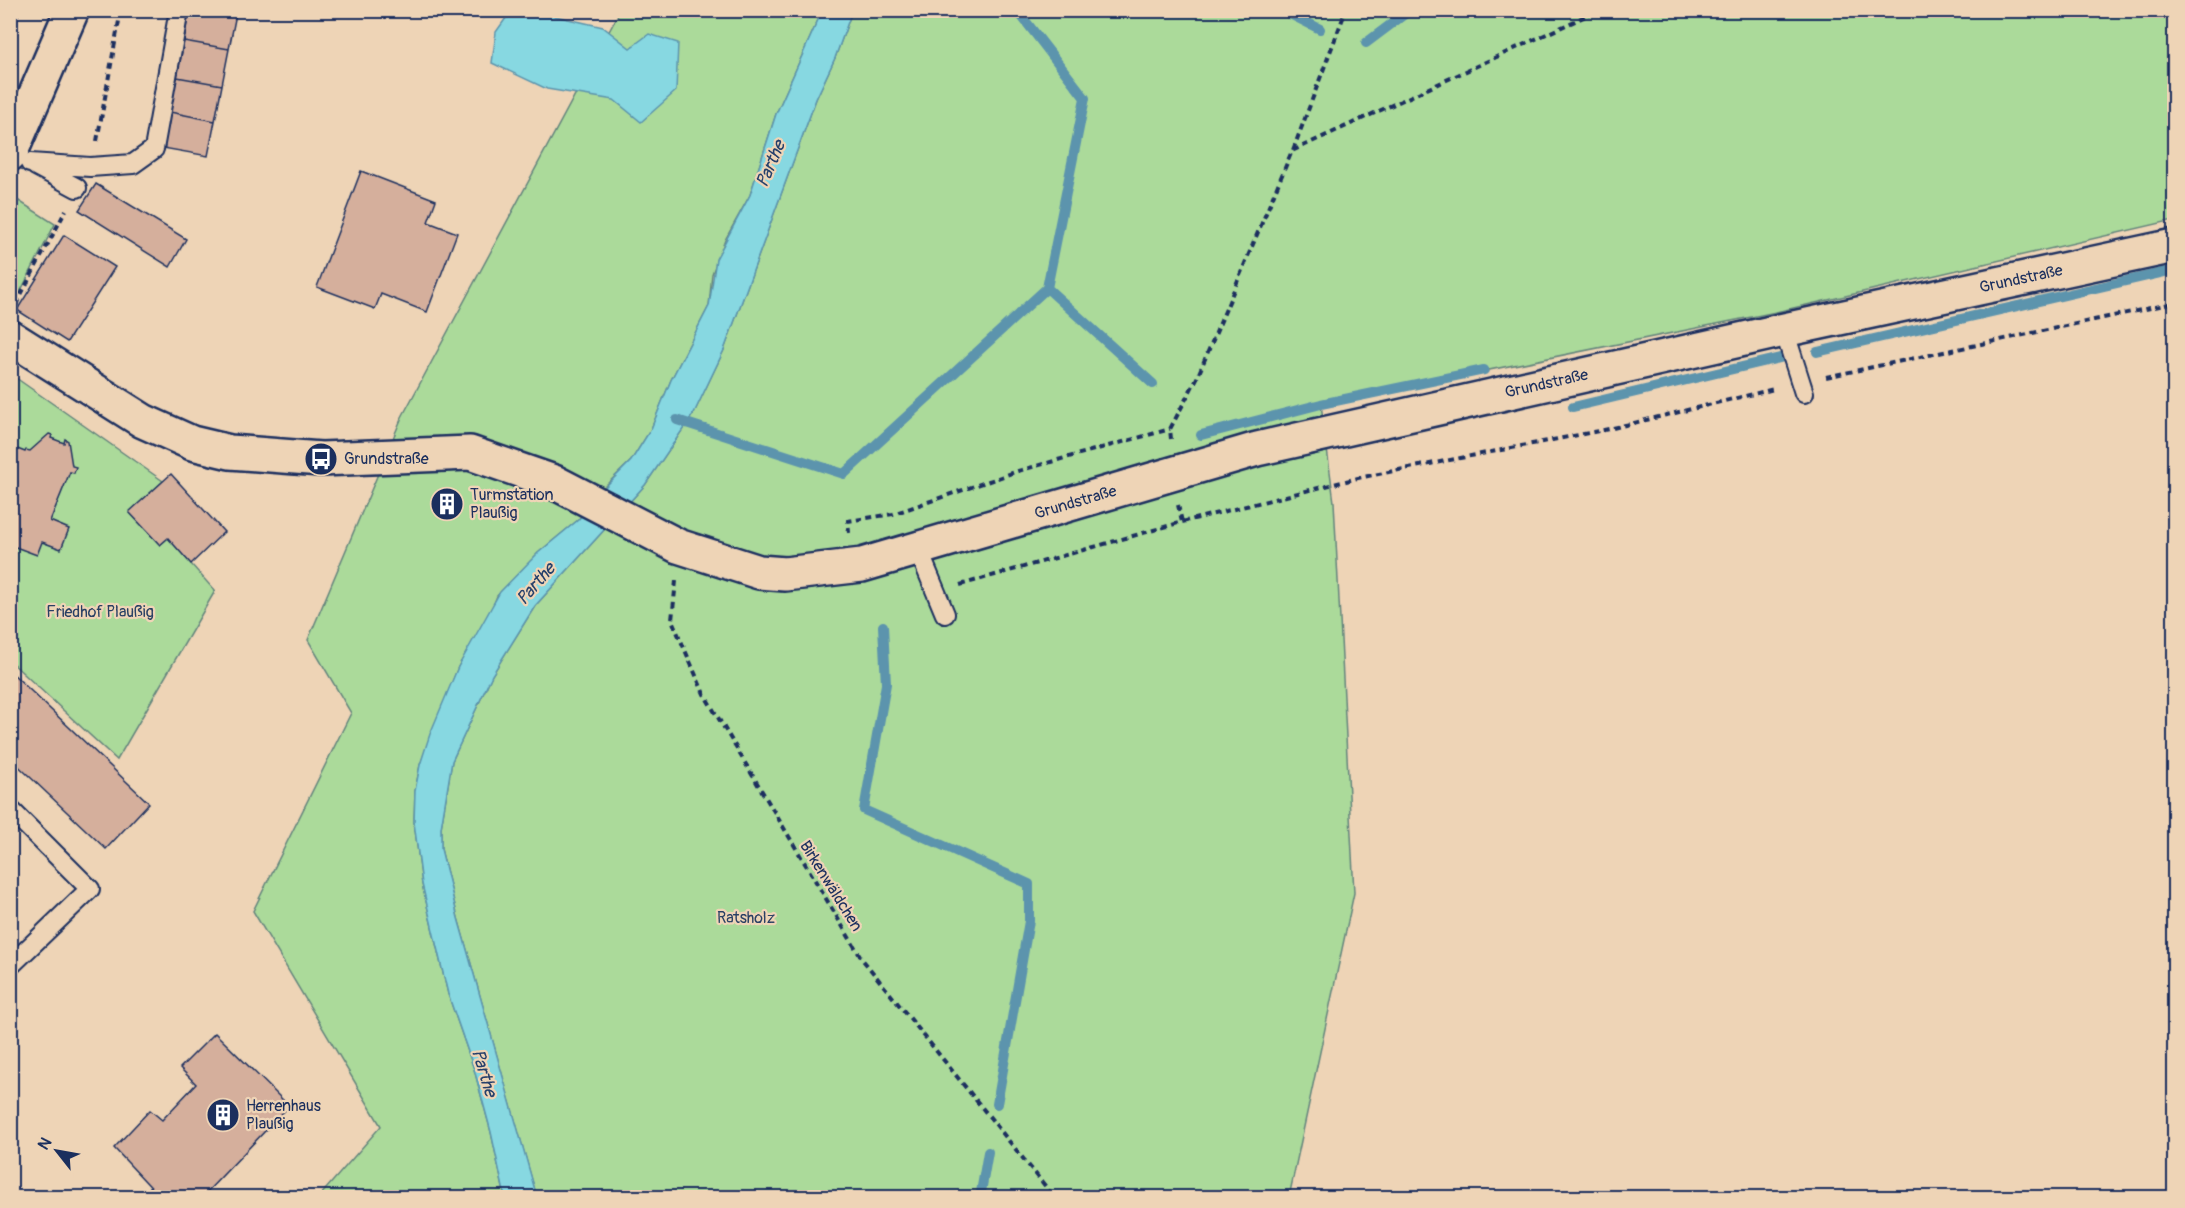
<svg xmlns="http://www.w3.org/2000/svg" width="2185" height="1208" viewBox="0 0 2185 1208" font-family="Pangolin,sans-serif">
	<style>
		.green { fill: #abda9a; stroke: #63847c; stroke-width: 1.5 }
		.water { fill: #87d8e1; stroke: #5c94ad; stroke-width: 1.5 }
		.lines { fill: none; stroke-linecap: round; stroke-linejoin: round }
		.stream { stroke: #5c94ad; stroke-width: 10 }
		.building { fill: #d5af9c; stroke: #1b2f5e; stroke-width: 1.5 }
		.service-casing { stroke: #1b2f5e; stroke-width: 22 }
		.minor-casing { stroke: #1b2f5e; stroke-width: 38 }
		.path { stroke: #1b2f5e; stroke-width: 4; stroke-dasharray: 6 4.5; stroke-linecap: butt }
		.service { stroke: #eed4b6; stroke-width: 18 }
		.minor { stroke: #eed4b6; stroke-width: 33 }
		.labels { text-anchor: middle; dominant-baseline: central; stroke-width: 4.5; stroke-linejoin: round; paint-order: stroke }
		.street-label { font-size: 16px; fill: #1b2f5e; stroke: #eed4b6 }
		.poi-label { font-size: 16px; fill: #1b2f5e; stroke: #eed4b6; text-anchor: start }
		.park-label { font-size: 16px; fill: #294064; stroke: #eed4b6 }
		.water-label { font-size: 18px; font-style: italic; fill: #26406b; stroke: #eed4b6 }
	</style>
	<rect width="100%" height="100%" fill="#eed4b6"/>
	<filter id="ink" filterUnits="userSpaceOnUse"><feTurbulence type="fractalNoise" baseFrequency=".0167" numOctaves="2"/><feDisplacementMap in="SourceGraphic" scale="12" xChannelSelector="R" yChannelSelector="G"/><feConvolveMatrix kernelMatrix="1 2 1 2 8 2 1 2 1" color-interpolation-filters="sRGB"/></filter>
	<g filter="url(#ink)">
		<path class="green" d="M620 11H822L776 114 750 195 725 240 712 274 709 306 671 380 651 429 631 461 604 487 578 520 538 553 497 596 491 611 458 667 420 765 415 791 414 822 422 884 448 994 474 1069 491 1132 505 1197H319L381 1126 253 911 351 713 308 640 402 417Z
			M852 11H2174V220L1776 312 1321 404 1334 502 1354 893 1289 1197 537 1198 458 918 441 849V828L452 761 492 675 535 606 645 485 694 413 724 350 816 99 835 58Z
			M11 196 55 224 11 310 10 197Z
			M16 378 163 481 130 512 160 545 168 538 215 591 117 760 11 662 10 380Z"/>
		<path class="water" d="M533 11 603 27 630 48 649 34 678 43 676 91 641 122 614 100 547 89 492 63 496 32 506 18Z
			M822 11H852L835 58 816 99 724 350 694 413 645 485 535 606 492 675 452 761 441 828V849L458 918 537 1197H505L491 1132 474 1069 448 994 422 884 414 822 415 791 420 765 430 734 458 667 500 592 538 553 578 520 605 487 631 461 651 429 671 380 709 306 716 259 750 195 776 114Z"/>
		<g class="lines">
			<path class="stream" d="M1282 10 1320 29
				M1366 43 1410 10
				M1047 288 1153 384
				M1817 352 2174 270
				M1573 407 1784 357
				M677 420 844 474 1047 288 1085 98 1017 10
				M1201 435 1321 404 1484 370
				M883 626 886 684 864 810 1029 884V921L997 1104
				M980 1198 988 1152"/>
		</g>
		<path class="building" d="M189 10 236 14 229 49 184 41Z
			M184 41 229 49 222 85 177 77Z
			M177 77 222 85 215 121 170 112Z
			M170 112 215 121 208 156 163 148Z
			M361 171 436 200 428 222 457 233 427 312 381 294 375 309 317 287Z
			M96 184 186 239 170 267 79 210Z
			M64 235 115 267 67 342 17 310Z
			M49 434 52 435 51 438 64 443 65 439 68 441 72 466 76 467 74 473 70 472 50 521 69 529 61 549 42 542 37 555 10 545V499L17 482 10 479V446L25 452 26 450 30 451Z
			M171 474 224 532 191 564 168 538 160 545 129 512Z
			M440 493 457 497 454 513 437 510Z
			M10 671 149 803 106 849 10 758Z
			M215 1033 289 1106 201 1198H161L114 1148 150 1110 162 1120 196 1084 180 1068Z"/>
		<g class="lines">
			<g class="service-casing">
				<path id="service" d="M30 163 90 167 133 164 154 149 179 10
					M36 166 77 188
					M1784 330 1804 393
					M918 549 945 614
					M10 809 90 889 10 966"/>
			</g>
			<g class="minor-casing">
				<g id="minor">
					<path d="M10 154 72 10"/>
					<path id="s1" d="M10 337 143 421 192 443 230 452 321 459 470 453 554 482 678 546 759 572 785 574 862 565 1257 449 1784 330 2174 246"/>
				</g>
			</g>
			<path class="path" d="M10 28 19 10
				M97 141 121 10
				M1293 150 1346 10
				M16 304 66 210
				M1826 377 2174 303
				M1171 439 1170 429 1197 378 1292 151 1590 14 1613 10
				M1178 505 1182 522
				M849 533 848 521 893 514 1018 471 1170 429
				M676 581 672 620 704 694 862 959 1055 1198
				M960 585 1182 522 1358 478 1609 429 1774 389"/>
			<use href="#service" class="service"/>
			<use href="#minor" class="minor"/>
		</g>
	</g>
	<defs>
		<g id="bus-disc" transform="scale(1.725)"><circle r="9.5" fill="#1b2f5e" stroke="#eed4b6"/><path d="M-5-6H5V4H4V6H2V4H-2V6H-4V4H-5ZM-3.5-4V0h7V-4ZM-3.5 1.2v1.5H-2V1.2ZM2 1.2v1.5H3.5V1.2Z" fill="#fff"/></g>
		<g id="building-disc" transform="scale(1.725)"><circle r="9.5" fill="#1b2f5e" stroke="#eed4b6"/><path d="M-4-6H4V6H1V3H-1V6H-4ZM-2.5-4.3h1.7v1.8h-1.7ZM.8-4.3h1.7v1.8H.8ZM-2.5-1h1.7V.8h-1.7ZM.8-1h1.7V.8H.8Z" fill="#fff"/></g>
	</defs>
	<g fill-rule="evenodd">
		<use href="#bus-disc" x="321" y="459"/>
		<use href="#building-disc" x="447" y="504"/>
		<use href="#building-disc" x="223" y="1115"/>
	</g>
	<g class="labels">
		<g class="street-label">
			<text stroke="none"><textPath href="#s1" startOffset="2102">Grundstraße</textPath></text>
			<text stroke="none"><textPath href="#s1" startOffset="1616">Grundstraße</textPath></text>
			<text stroke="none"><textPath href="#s1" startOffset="1130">Grundstraße</textPath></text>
			<text transform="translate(831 886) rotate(58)">Birkenwäldchen</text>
		</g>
		<g class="poi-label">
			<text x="344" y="459">Grundstraße</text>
			<text x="470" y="495">Turmstation<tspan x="470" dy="18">Plaußig</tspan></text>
			<text x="246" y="1106">Herrenhaus<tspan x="246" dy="18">Plaußig</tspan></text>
		</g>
		<g class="park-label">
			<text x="100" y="612">Friedhof Plaußig</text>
			<text x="746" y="918">Ratsholz</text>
		</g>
		<g class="water-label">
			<text transform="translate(771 164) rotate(-67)">Parthe</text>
			<text transform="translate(536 584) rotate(-49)">Parthe</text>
			<text transform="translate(484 1073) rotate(73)">Parthe</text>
		</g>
	</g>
	<rect width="2185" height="1208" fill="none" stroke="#eed4b6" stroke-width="36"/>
	<rect x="18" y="18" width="2149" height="1172" fill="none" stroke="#1b2f5e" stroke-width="2" filter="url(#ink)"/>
	<g transform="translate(57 1151) rotate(301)" stroke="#eed4b6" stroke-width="4.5" paint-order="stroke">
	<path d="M0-4.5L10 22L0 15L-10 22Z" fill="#1b2f5e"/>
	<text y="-9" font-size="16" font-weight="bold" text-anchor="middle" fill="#1b2f5e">N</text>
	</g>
</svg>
